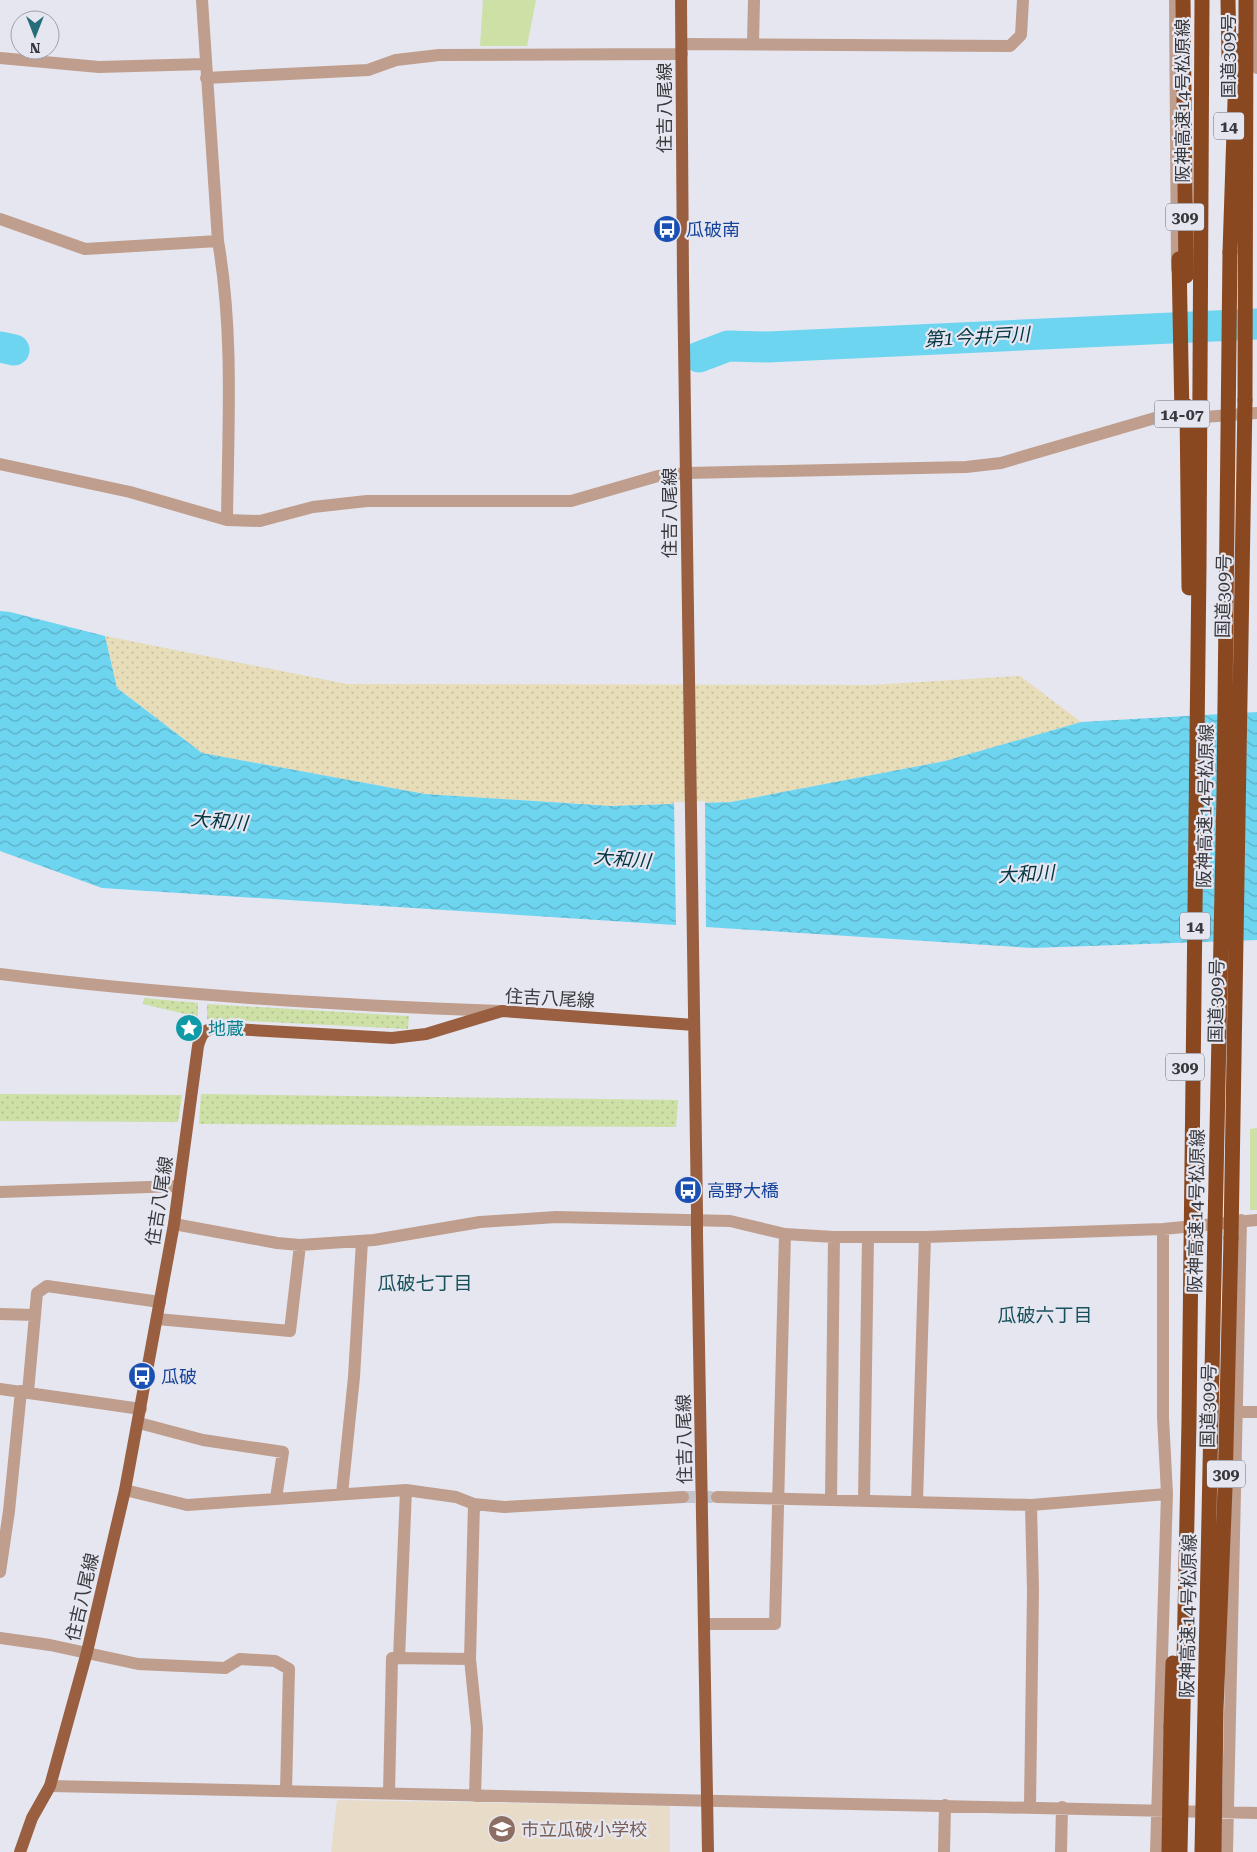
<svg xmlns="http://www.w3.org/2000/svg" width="1257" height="1852" viewBox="0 0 1257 1852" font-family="'Roboto Serif','Noto Sans JP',serif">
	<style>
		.education { fill: #e8dbc7 }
		.grass { fill: url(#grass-dots) }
		.sand { fill: url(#sand-dots) }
		.park { fill: #cde0a6 }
		.water { fill: url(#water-waves) }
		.pier { fill: #e5e6f0 }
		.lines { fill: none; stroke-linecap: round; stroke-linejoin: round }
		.river { stroke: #6ed5f1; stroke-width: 31 }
		.minor-tunnel { stroke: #c3c3cc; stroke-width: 12; stroke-dasharray: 12 6; stroke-linecap: butt }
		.minor { stroke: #bf9e8d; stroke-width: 12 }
		.major { stroke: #995f40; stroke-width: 12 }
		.highway { stroke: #8a4821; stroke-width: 15 }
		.major-bridge { stroke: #995f40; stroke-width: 12 }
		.highway-bridge { stroke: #8a4821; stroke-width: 15 }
		.labels { text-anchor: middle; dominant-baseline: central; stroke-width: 4.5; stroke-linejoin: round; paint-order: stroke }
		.shield { fill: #e5e6f0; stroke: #6d6d73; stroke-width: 1 }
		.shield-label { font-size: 16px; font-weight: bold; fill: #39393d }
		.street-label { font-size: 18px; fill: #39393d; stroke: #e5e6f0 }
		.transit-label { font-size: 18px; fill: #164399; stroke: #e5e6f0; text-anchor: start }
		.culture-label { font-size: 18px; fill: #0d838f; stroke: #e5e6f0; text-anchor: start }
		.education-label { font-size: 18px; fill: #785e54; stroke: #e5e6f0; text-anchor: start }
		.water-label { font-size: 19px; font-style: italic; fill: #013440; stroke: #e5e6f0 }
		.neighbourhood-label { font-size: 19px; fill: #18515c; stroke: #e5e6f0 }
	</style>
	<defs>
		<pattern id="grass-dots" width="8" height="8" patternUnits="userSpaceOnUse" patternTransform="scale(1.25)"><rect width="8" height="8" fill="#cde0a6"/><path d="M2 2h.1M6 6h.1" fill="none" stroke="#b1c190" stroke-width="1.8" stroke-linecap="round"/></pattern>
		<pattern id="sand-dots" width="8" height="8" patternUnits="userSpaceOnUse" patternTransform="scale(1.25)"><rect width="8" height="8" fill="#e7ddb8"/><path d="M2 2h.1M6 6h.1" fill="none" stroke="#c7be9f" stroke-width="1.8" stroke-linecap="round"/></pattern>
		<pattern id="water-waves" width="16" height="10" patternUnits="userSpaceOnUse" patternTransform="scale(1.25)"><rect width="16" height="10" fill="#6ed5f1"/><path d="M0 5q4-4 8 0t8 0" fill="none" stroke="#5baec4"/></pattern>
	</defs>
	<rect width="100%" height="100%" fill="#e5e6f0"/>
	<path class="education" d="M337 1800 670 1806V1852H331Z"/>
	<path class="grass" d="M144 998 198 1003V1017L143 1004Z
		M207 1004 409 1016 408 1029 207 1019Z
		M0 1094 182 1095 178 1122 0 1121Z
		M201 1094 678 1100 676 1127 199 1124Z"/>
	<path class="sand" d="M105 636 347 684 871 685 1020 676 1081 722 945 761 731 802 611 806 425 794 202 753 117 688Z"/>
	<path class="park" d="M483 0H536L527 46H480Z
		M1257 1128V1210H1250V1129Z"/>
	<path class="water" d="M0 611 10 612 105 636 117 688 202 753 425 794 611 806 731 802 945 761 1081 722 1257 712V940L1033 948 102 888 0 851Z"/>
	<path class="pier" d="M705 801 706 929 676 927 674 802Z"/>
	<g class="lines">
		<path class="river" d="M0 347 14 350
			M699 357 728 346 768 347 1257 324"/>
		<path class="minor-tunnel" d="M683 1497H717"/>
		<path class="minor" d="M202 0 218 241C234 333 228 428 227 520
			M1175 0 1177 269
			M1256 0 1257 68
			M682 44 1010 46 1021 35 1023 0
			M753 44 754 0
			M0 58 99 67 205 64
			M206 78 368 70 396 60 439 55 682 54
			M0 219 85 249 218 241
			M0 464 130 492 227 520 260 521 313 507 367 501H571L658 476 687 473 966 467 1001 463 1155 418 1178 419 1257 413
			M0 974C166 995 333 1005 500 1011
			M0 1192 179 1186
			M174 1224 277 1243 300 1245 374 1240 480 1222 556 1217 730 1221 785 1234 834 1237H925L1163 1229 1257 1220
			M0 1314 35 1315
			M157 1319 290 1331 300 1245
			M0 1389 141 1409
			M28 1392 37 1293 47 1286 160 1302
			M1236 1412H1257
			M139 1423 203 1440 283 1452 276 1498
			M125 1490 187 1505 406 1490 456 1497 474 1504 504 1507 683 1497
			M342 1494 354 1377 362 1241
			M717 1497 1031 1505 1167 1494
			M831 1500 834 1237
			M864 1501 868 1237
			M917 1502 925 1237
			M474 1504 470 1659 477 1728 475 1796
			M0 1572 9 1511 21 1391
			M706 1624H775L785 1234
			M0 1638 50 1645 138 1664 225 1668 240 1659 275 1661 289 1669 286 1791
			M399 1658 406 1490
			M50 1786 1257 1813
			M389 1793 392 1658 470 1659
			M1030 1806 1033 1590 1031 1505
			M944 1852 945 1805
			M1061 1852 1062 1807
			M1156 1852 1167 1494 1163 1417V1229
			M1227 1852 1241 1220"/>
		<path class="major" d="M681 0 683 277 697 1212
			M697 1234 708 1852
			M20 1852 32 1818 50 1786 87 1652 125 1490 174 1224 198 1046C201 1036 203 1030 214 1028L392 1038 426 1034 502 1011 694 1025"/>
		<path class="highway" d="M1183 0 1186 276
			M1228 0 1229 56
			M1230 252 1237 41
			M1245 400 1246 0
			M1169 1852 1171 1727
			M1214 1852 1216 1710 1225 1488 1231 1238"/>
		<path class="major-bridge" d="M697 1212V1234"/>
		<path class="highway-bridge" d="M1179 259 1182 416
			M1187 406 1189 588
			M1231 1238 1245 400
			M1171 1727 1173 1663
			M1180 1852 1189 1422 1199 567 1202 0
			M1202 1852 1224 795 1230 252"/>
	</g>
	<defs>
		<g id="bus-disc" transform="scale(1.4375)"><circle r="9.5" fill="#1a4fb4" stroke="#e5e6f0"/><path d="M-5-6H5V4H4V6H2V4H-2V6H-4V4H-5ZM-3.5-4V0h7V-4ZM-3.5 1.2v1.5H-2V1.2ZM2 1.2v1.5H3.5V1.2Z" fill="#fff"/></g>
		<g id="sight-disc" transform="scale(1.4375)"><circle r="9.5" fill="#0f9aa8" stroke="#e5e6f0"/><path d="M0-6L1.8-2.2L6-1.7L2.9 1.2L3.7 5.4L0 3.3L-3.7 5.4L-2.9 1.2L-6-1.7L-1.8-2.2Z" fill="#fff"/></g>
		<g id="school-disc" transform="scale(1.4375)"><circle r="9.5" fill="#8d6e63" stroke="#e5e6f0"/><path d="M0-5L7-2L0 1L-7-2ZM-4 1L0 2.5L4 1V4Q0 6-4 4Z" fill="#fff"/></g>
	</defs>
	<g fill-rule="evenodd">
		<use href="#bus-disc" x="667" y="229"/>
		<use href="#sight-disc" x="189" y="1028"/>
		<use href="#bus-disc" x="688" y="1190"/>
		<use href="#bus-disc" x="142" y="1376"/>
		<use href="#school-disc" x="502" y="1829"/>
	</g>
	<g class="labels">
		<g class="shield">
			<rect x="1214" y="112.5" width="30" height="27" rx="4"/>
			<rect x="1166" y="203.5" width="38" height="27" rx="4"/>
			<rect x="1154.5" y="400.5" width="55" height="27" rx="4"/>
			<rect x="1180" y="912.5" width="30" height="27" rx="4"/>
			<rect x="1166" y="1053.5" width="38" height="27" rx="4"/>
			<rect x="1207" y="1460.5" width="38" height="27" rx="4"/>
		</g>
		<g class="shield-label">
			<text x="1229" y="126">14</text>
			<text x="1185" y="217">309</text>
			<text x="1182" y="414">14-07</text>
			<text x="1195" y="926">14</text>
			<text x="1185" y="1067">309</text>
			<text x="1226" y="1474">309</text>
		</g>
		<g class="street-label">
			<text transform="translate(1228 56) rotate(-90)">国道309号</text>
			<text transform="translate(1182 101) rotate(-90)">阪神高速14号松原線</text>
			<text transform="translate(664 108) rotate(-90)">住吉八尾線</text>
			<text transform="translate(669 513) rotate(-90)">住吉八尾線</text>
			<text transform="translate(1223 596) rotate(-89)">国道309号</text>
			<text transform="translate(1205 806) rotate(-89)">阪神高速14号松原線</text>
			<text transform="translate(550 998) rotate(3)">住吉八尾線</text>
			<text transform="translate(1216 1001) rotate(-89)">国道309号</text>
			<text transform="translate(159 1201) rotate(-81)">住吉八尾線</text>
			<text transform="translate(1196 1211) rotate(-89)">阪神高速14号松原線</text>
			<text transform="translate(1208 1406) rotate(-89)">国道309号</text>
			<text transform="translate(684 1439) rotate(-91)">住吉八尾線</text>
			<text transform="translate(82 1597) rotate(-77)">住吉八尾線</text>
			<text transform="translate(1188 1616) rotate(-89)">阪神高速14号松原線</text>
		</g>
		<g class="transit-label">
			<text x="686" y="229">瓜破南</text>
			<text x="707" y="1190">高野大橋</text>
			<text x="161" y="1376">瓜破</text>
		</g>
		<g class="culture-label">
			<text x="208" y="1028">地蔵</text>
		</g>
		<g class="education-label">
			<text x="521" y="1829">市立瓜破小学校</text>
		</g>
		<g class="water-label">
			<text transform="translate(977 337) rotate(-3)">第1今井戸川</text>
			<text transform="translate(219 821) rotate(5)">大和川</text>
			<text transform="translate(622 859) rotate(5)">大和川</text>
			<text transform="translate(1026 874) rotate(-3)">大和川</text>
		</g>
		<g class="neighbourhood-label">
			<text x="425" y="1283">瓜破七丁目</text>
			<text x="1045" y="1315">瓜破六丁目</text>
		</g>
	</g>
	<g transform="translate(35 35) rotate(180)"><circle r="24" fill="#e5e6f0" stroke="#a0a1a8"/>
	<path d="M0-4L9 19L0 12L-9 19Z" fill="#266d7b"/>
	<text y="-8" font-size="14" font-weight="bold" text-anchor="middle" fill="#39393d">N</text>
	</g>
</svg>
